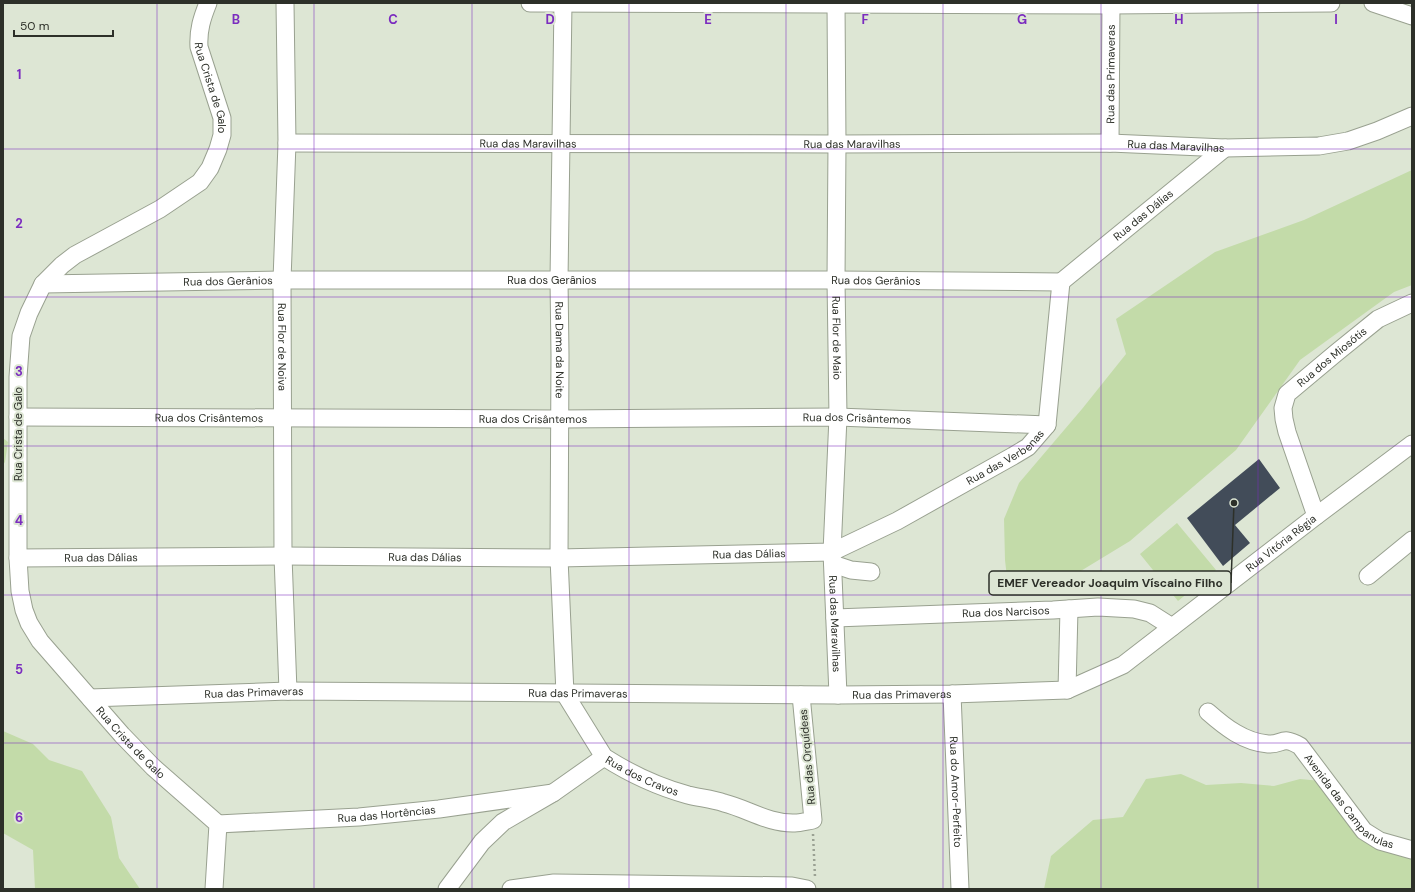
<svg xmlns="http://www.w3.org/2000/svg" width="1415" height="892" viewBox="0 0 1415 892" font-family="'DM Sans',sans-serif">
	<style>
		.green { fill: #c3dba9 }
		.building { fill: #424c59 }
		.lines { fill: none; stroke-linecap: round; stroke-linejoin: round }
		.minor-casing { stroke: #99a190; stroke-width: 19 }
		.path { stroke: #9aa193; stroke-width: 2.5; stroke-dasharray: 2 3; stroke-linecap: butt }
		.minor { stroke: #fff; stroke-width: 17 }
		.grid { fill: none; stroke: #7b2cbf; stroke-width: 1; stroke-opacity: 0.55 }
		.labels { text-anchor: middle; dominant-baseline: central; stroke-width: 4; stroke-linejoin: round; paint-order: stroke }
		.street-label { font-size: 11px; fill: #2d3029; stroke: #dde6d4 }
		.grid-label { font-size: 13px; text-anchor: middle; font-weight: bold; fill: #7b2cbf; stroke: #dde6d4; stroke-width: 4; stroke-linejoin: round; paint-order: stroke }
		.leader { fill: none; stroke: #2d3029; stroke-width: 1.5 }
		.callout-dot { fill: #2d3029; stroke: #dde6d4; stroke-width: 1.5 }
		.callout { fill: #dde6d4; stroke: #2d3029; stroke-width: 1.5 }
		.callout-label { font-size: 12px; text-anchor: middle; font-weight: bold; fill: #2d3029 }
	</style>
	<rect width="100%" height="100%" fill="#dde6d4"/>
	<path class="green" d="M1412 170V285L1394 292 1300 360 1236 450 1130 541 1061 583 1008 586 1005 560 1004 519 1019 483 1082 409 1126 354 1116 319 1215 252 1304 220Z
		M3 438 8 442 5 462 3 465Z
		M1177 523 1216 570 1178 601 1140 554Z
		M3 731 33 744 49 760 82 771 111 817 119 858 140 889H35L33 850 3 833Z
		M1181 774 1206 785 1241 783 1274 786 1300 779 1321 781 1361 834 1412 855V889H1044L1051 856 1093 820 1123 817 1146 779Z"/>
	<path class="building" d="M1259 459 1280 488 1235 525 1250 543 1223 566 1187 518Z"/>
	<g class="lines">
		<g class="minor-casing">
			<g id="minor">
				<path id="s1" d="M208 3C202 18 198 30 199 47L222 118V135L218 149 210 168 200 182 160 209 75 255 62 265 43 284 29 313 21 336 18 377V558L20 591 24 610 29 623 40 641 122 735 153 767 218 824 214 889"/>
				<path id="s2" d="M285 3 287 143 282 280 283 556 288 691"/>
				<path d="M530 3 1111 5 1331 3"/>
				<path id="s3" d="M563 3 559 280 560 355 559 558 565 694 604 757C629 773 659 787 688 795 700 798 712 799 724 803 748 809 769 824 795 823 800 823 807 821 813 820L801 695"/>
				<path id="s4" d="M836 3 837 144 836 280 838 417 832 552 838 695"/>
				<path d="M1373 3 1412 16"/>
				<path id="s5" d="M287 143 837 144 1110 143 1225 148 1319 146 1348 141 1377 131 1412 116"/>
				<path id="s6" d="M1110 143 1111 3"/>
				<path id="s7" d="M1061 282 1225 148"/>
				<path id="s8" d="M43 284 282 280H836L1061 282"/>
				<path id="s9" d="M18 417 559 419 838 417 1047 425"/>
				<path id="s10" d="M1316 516 1287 432 1284 419 1283 408 1287 394 1336 353 1378 319 1412 303"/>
				<path id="s11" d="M18 558 283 556 559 558 832 552 897 521 1013 456 1028 447 1047 425 1061 282"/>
				<path d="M833 564 851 570 871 572"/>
				<path d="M1368 576 1412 540"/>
				<path id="s12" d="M835 618 1053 610 1098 607 1134 609 1150 613 1172 627"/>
				<path d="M1067 690 1069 609"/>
				<path id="s13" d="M952 694 960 889"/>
				<path id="s14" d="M90 698 288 691 838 695 952 694 1067 690 1123 665 1316 516 1412 444"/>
				<path id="s15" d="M1208 712C1225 727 1244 742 1268 744 1283 745 1281 735 1300 746L1364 831 1380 841 1412 850"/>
				<path id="s16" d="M218 824 359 817 439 809 553 793"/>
				<path d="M447 889 482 842 503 822 553 793 604 757"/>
				<path d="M511 889 554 883 792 886 807 889"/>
			</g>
		</g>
		<path class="path" d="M813 834 815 877"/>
		<use href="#minor" class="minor"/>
	</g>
	<path class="grid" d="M157 3V889M314 3V889M472 3V889M629 3V889M786 3V889M943 3V889M1101 3V889M1258 3V889M3 149H1412M3 297H1412M3 446H1412M3 595H1412M3 743H1412"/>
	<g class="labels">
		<g class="street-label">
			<text stroke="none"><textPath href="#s6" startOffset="69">Rua das Primaveras</textPath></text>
			<text stroke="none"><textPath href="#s1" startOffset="88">Rua Crista de Galo</textPath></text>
			<text stroke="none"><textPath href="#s5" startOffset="241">Rua das Maravilhas</textPath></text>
			<text stroke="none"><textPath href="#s5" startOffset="565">Rua das Maravilhas</textPath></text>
			<text stroke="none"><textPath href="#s5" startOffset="889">Rua das Maravilhas</textPath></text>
			<text stroke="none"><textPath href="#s7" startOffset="106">Rua das Dálias</textPath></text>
			<text stroke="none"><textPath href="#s8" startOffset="509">Rua dos Gerânios</textPath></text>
			<text stroke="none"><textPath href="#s8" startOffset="833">Rua dos Gerânios</textPath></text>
			<text stroke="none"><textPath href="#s8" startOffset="185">Rua dos Gerânios</textPath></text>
			<text stroke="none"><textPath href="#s4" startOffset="335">Rua Flor de Maio</textPath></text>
			<text stroke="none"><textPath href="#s2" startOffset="344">Rua Flor de Noiva</textPath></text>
			<text stroke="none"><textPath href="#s3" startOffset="347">Rua Dama da Noite</textPath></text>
			<text stroke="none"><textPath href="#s10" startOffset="186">Rua dos Miosótis</textPath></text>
			<text stroke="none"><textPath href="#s9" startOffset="191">Rua dos Crisântemos</textPath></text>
			<text stroke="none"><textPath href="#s9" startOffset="515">Rua dos Crisântemos</textPath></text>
			<text stroke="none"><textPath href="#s9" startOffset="839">Rua dos Crisântemos</textPath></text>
			<text transform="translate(18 434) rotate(-90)">Rua Crista de Galo</text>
			<text stroke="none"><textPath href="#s11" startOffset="1012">Rua das Verbenas</textPath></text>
			<text stroke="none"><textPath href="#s14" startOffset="1238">Rua Vitória Régia</textPath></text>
			<text stroke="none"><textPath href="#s11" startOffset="731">Rua das Dálias</textPath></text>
			<text stroke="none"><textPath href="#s11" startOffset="407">Rua das Dálias</textPath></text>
			<text stroke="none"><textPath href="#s11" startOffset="83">Rua das Dálias</textPath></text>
			<text stroke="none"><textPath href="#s12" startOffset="171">Rua dos Narcisos</textPath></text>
			<text stroke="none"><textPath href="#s4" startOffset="621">Rua das Maravilhas</textPath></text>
			<text stroke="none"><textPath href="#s14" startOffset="164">Rua das Primaveras</textPath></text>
			<text stroke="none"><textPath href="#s14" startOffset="488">Rua das Primaveras</textPath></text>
			<text stroke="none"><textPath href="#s14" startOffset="812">Rua das Primaveras</textPath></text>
			<text stroke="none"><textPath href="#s1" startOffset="880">Rua Crista de Galo</textPath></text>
			<text transform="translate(807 757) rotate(-95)">Rua das Orquídeas</text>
			<text stroke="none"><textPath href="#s3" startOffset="808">Rua dos Cravos</textPath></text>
			<text stroke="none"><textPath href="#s13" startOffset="98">Rua do Amor-Perfeito</textPath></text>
			<text stroke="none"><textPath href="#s15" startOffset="178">Avenida das Campanulas</textPath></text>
			<text stroke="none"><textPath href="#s16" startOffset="169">Rua das Hortências</textPath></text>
		</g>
	</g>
	<g class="grid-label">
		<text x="236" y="24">B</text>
		<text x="393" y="24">C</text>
		<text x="550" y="24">D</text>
		<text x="708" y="24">E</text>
		<text x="865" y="24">F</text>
		<text x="1022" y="24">G</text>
		<text x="1179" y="24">H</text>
		<text x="1336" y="24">I</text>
		<text x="19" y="79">1</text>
		<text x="19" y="228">2</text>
		<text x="19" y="376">3</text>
		<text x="19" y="525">4</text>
		<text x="19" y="674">5</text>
		<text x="19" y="822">6</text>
	</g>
	<path class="leader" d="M1234 503L1231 583"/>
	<circle class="callout-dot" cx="1234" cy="503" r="4"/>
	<rect class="callout" x="989" y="571" width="242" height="24" rx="4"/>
	<g class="callout-label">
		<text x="1110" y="587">EMEF Vereador Joaquim Víscaino Filho</text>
	</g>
	<rect width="1415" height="892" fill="none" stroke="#2d3029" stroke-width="8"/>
	<path d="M14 30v6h99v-6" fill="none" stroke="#2d3029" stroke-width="2"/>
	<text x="20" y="30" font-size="12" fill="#2d3029" stroke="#dde6d4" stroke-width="3" paint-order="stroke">50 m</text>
</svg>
